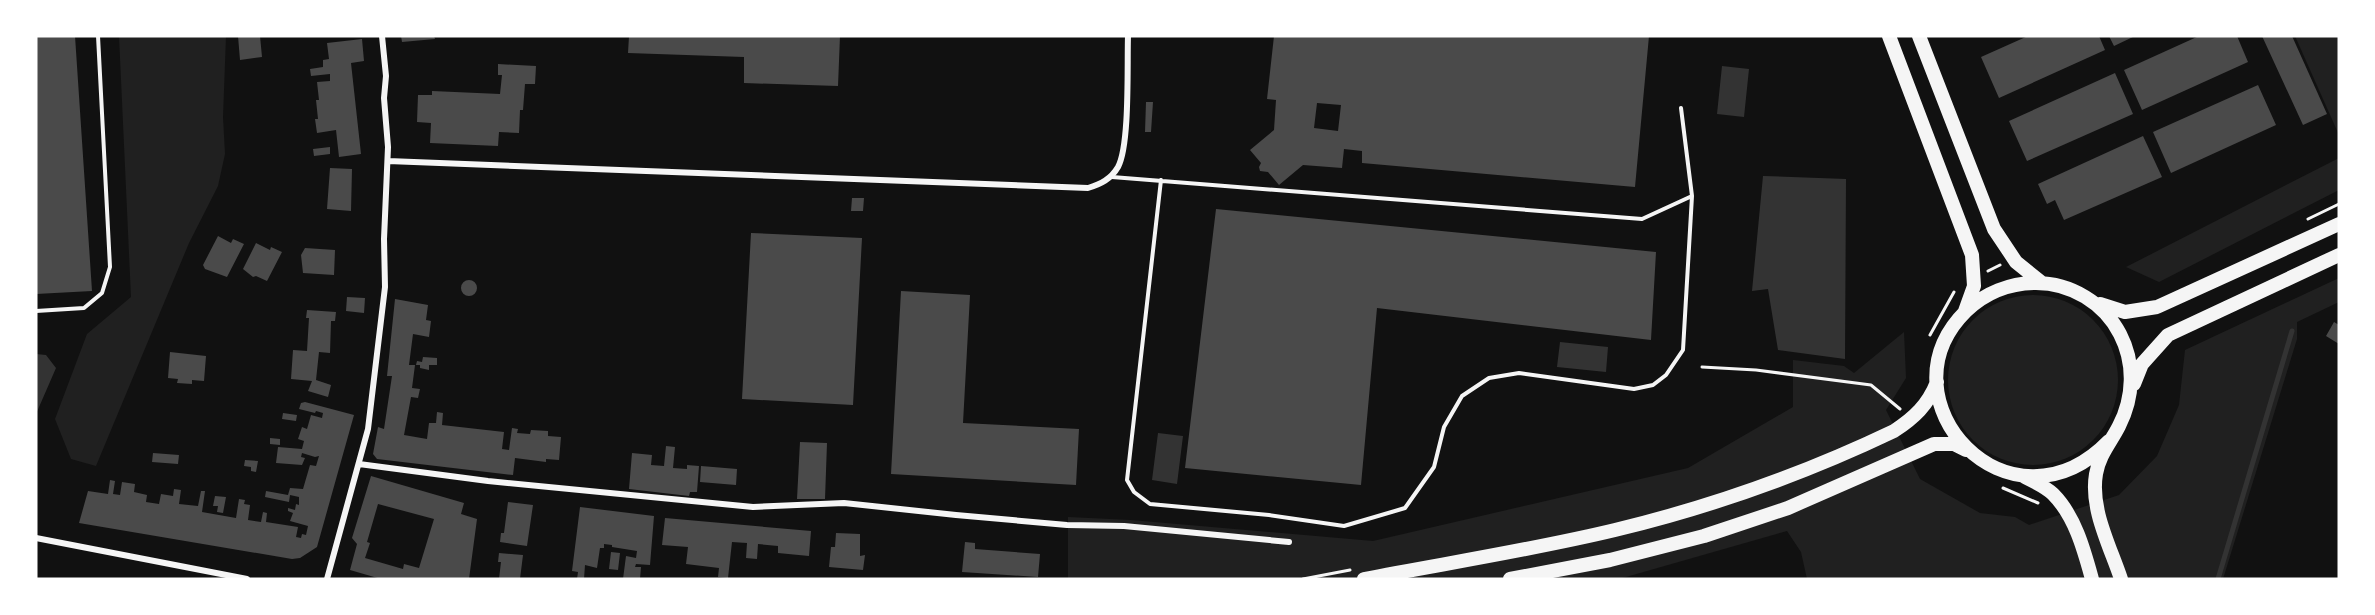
<svg xmlns="http://www.w3.org/2000/svg" width="2375" height="615" viewBox="0 0 2375 615" font-family="Manrope,sans-serif">
	<style>
		.green { fill: #202020 }
		.water { fill: #333 }
		.lines { fill: none; stroke-linecap: round; stroke-linejoin: round }
		.stream { stroke: #333; stroke-width: 5 }
		.building { fill: #4a4a4a; fill-rule: evenodd }
		.path { stroke: #f5f5f5; stroke-width: 3 }
		.service { stroke: #f5f5f5; stroke-width: 4 }
		.minor { stroke: #f5f5f5; stroke-width: 6 }
		.primary { stroke: #f5f5f5; stroke-width: 14 }
	</style>
	<rect width="100%" height="100%" fill="#111"/>
	<path class="green" d="M119 36H226L223 117 225 154 218 186 189 243 96 466 71 459 55 419 87 334 131 297Z
		M2295 36H2339V135Z
		M2339 158V190L2159 282 2126 267Z
		M2339 278V302L2297 322V339L2223 579H1807L1801 552 1787 531 1619 579H1068V517L1131 520 1373 541 1688 468 1793 407V360L1844 366 1854 373 1904 332 1906 378 1886 410 1920 479 1980 513 2015 517 2029 525 2119 495 2157 456 2179 405 2185 350Z
		M1948 380a85 85 0 1 1 170 0a85 85 0 1 1-170 0Z"/>
	<path class="water" d="M1722 66 1749 69 1744 117 1717 114Z
		M1763 176 1846 179 1845 359 1778 350 1768 289 1752 291Z
		M1560 342 1608 347 1606 372 1557 367Z
		M36 354 46 355 56 368 36 414Z
		M1158 433 1183 436 1177 484 1152 480Z"/>
	<g class="lines">
		<path class="stream" d="M2218 579 2292 331"/>
	</g>
	<path class="building" d="M36 36H75L92 291 36 294Z
		M238 36H260L262 57 240 60Z
		M401 36H434L435 39 402 42Z
		M629 36H840L838 86 744 83V57L628 53Z
		M1274 36H1649L1635 187 1362 163V151L1344 149 1342 168 1303 165 1279 185 1268 172 1260 171 1259 167 1261 163 1250 150 1274 130 1276 100 1267 99ZM1317 103 1341 105 1338 131 1314 128Z
		M2028 36H2099L2105 50 1999 98 1981 57Z
		M2109 36H2135L2114 46Z
		M2199 36H2237L2248 62 2142 110 2124 70Z
		M2262 36H2292L2327 114 2303 125Z
		M362 39 364 61 351 63 361 154 339 157 336 130 317 133 315 119H318L316 100H319L317 82 330 81V74L311 76 310 69 323 67V60L329 59 327 43Z
		M498 64 536 66 535 84H525L523 110H520L519 133 499 132 498 146 430 143 431 123 417 122 418 95H432V91L500 94 502 75H498Z
		M2115 73 2133 114 2027 161 2009 121Z
		M2258 85 2276 125 2171 173 2153 132Z
		M1146 102H1153L1151 132H1145Z
		M2143 136 2162 177 2064 220 2055 200 2047 204 2038 184Z
		M330 147V154L314 156 313 149Z
		M330 168 352 169 351 211 327 209Z
		M852 198H864L863 211H851Z
		M1216 209 1656 252 1651 340 1377 308 1361 485 1185 468Z
		M751 233 862 238 853 405 742 399Z
		M218 236 231 243 233 239 244 244 227 277 205 269 203 265Z
		M256 243 270 250 271 247 282 252 267 281 256 276 253 277 243 269Z
		M305 248 335 250 334 275 303 273 301 255Z
		M461 288a8 8 0 1 1 16 0a8 8 0 1 1-16 0Z
		M901 291 970 295 963 423 1079 429 1076 485 891 474Z
		M347 297 365 298 364 313 346 311Z
		M395 299 428 305 426 320 431 321 429 337 413 334 409 365H415L412 388 420 389 418 398 411 397 404 435 427 439 429 423H436L437 412 443 413 442 425 504 432 502 449 509 450 512 428 518 429 517 433 530 434 531 430 548 431V436L561 437 559 460 546 459V462L515 458 513 475 377 459 373 454 378 427 384 429 392 376H387Z
		M307 310 336 312 335 321H331L330 353 319 352 316 380 331 385 328 397 308 391 312 381 291 379 293 350 307 351 309 318H306Z
		M2334 322 2339 325V344L2326 336Z
		M170 352 206 356 204 381 192 380V384L177 383 178 379 168 378Z
		M423 357 437 358V365H429V370L420 368V365H416L417 361 422 362Z
		M305 402 354 415 317 547 300 558 292 559 79 523 88 491 108 494 110 480 115 481 113 494 120 495 122 482 135 484 134 492 147 495 146 502 159 504 161 494 173 496 174 489 181 490 179 504 198 506 201 491H205L202 512 236 518 239 499 245 500 244 504 250 505 248 520 261 522 263 512 267 513 266 522 298 527 296 537 301 538 302 534 306 535 308 526 290 521 293 513 288 511V508L295 510 296 504 299 505V497L290 495 289 502 265 497 266 491 288 495 290 488 303 489 310 465 316 466 319 456 315 457 302 453 301 457 305 458 302 465 276 463 278 447 302 449 304 441 298 439 302 427 307 429 311 415 322 418 323 413 316 411 315 413 299 409 301 403Z
		M283 413 297 415 296 421 282 419Z
		M270 438 280 439V445L270 444Z
		M800 442 827 443 825 499H797Z
		M666 446 675 447 673 468 687 469V465L699 466 697 492H690L689 496 629 489 632 453 652 455 651 465 664 466Z
		M153 453 179 455 178 464 152 462Z
		M245 460 258 461 256 472 251 471V467L244 466Z
		M701 466 737 469 736 485 700 482Z
		M371 476 464 503 461 514 477 519 469 579H381L350 570 357 544 352 538ZM378 504 434 519 419 568 404 564 403 569 365 558 370 543 367 542Z
		M215 496 226 497 223 513 217 512 218 506H213Z
		M508 502 533 505 527 546 500 542 501 533H504Z
		M580 507 654 516 650 565 636 564 635 567H641L640 579H623L626 556 636 558 637 551 612 547V545L604 544V548H600L597 568 585 565 584 579H577L578 572 572 571Z
		M665 518 811 531 809 556 778 553V546L758 544 757 559 746 558 747 543 732 542 728 578 718 577 719 568 686 564 688 547 662 545Z
		M836 533 860 534V556L865 555 863 570 829 567 831 547H835Z
		M965 542 975 543V549L1040 554 1038 577 962 572Z
		M611 552 620 553 618 570 609 569Z
		M499 553 523 555 520 579H499L501 562H498Z"/>
	<g class="lines">
		<path class="path" d="M2308 219 2339 204
			M1988 271 2000 265
			M1930 335 1954 292
			M1702 367 1756 370 1871 385 1900 409
			M2003 488 2038 503
			M1303 579 1350 570"/>
		<path class="service" d="M1112 177 1642 219 1692 196 1681 108
			M1161 180 1127 480 1134 492 1150 504 1269 515 1344 526 1405 508 1434 467 1444 427 1462 396 1489 378 1519 373 1634 389 1653 385 1666 375 1683 350 1692 196
			M36 311 84 308 102 293 110 267 98 36"/>
		<path class="minor" d="M388 161 1088 188C1101 184 1111 179 1118 167 1130 145 1127 65 1128 36
			M359 464 488 481 753 507 844 503 956 515 1067 525 1124 526 1289 542
			M36 538 247 579
			M327 579 368 429 385 287 384 239 388 147 384 98 386 76 382 36"/>
		<path class="primary" d="M1889 36 1972 255 1974 286 1965 311
			M1919 36 1994 229 2016 262 2042 283
			M2100 304 2125 312 2157 307 2339 224
			M2134 384 2142 364 2168 335 2339 255
			M2109 441C2010 543 1876 400 1966 311 1985 293 2010 283 2036 283 2071 283 2104 303 2120 334 2135 363 2134 397 2119 426 2111 442 2099 455 2096 474 2090 509 2110 546 2121 579
			M2025 477C2035 482 2046 487 2053 494 2075 516 2084 550 2092 579
			M1364 579C1447 563 1532 550 1615 530 1711 507 1804 474 1894 431 1914 418 1928 405 1937 382
			M1510 579 1610 560 1704 536 1788 508 1934 444H1954L1966 450"/>
	</g>
	<rect width="2375" height="615" fill="none" stroke="#ffffff" stroke-width="75"/>
</svg>
